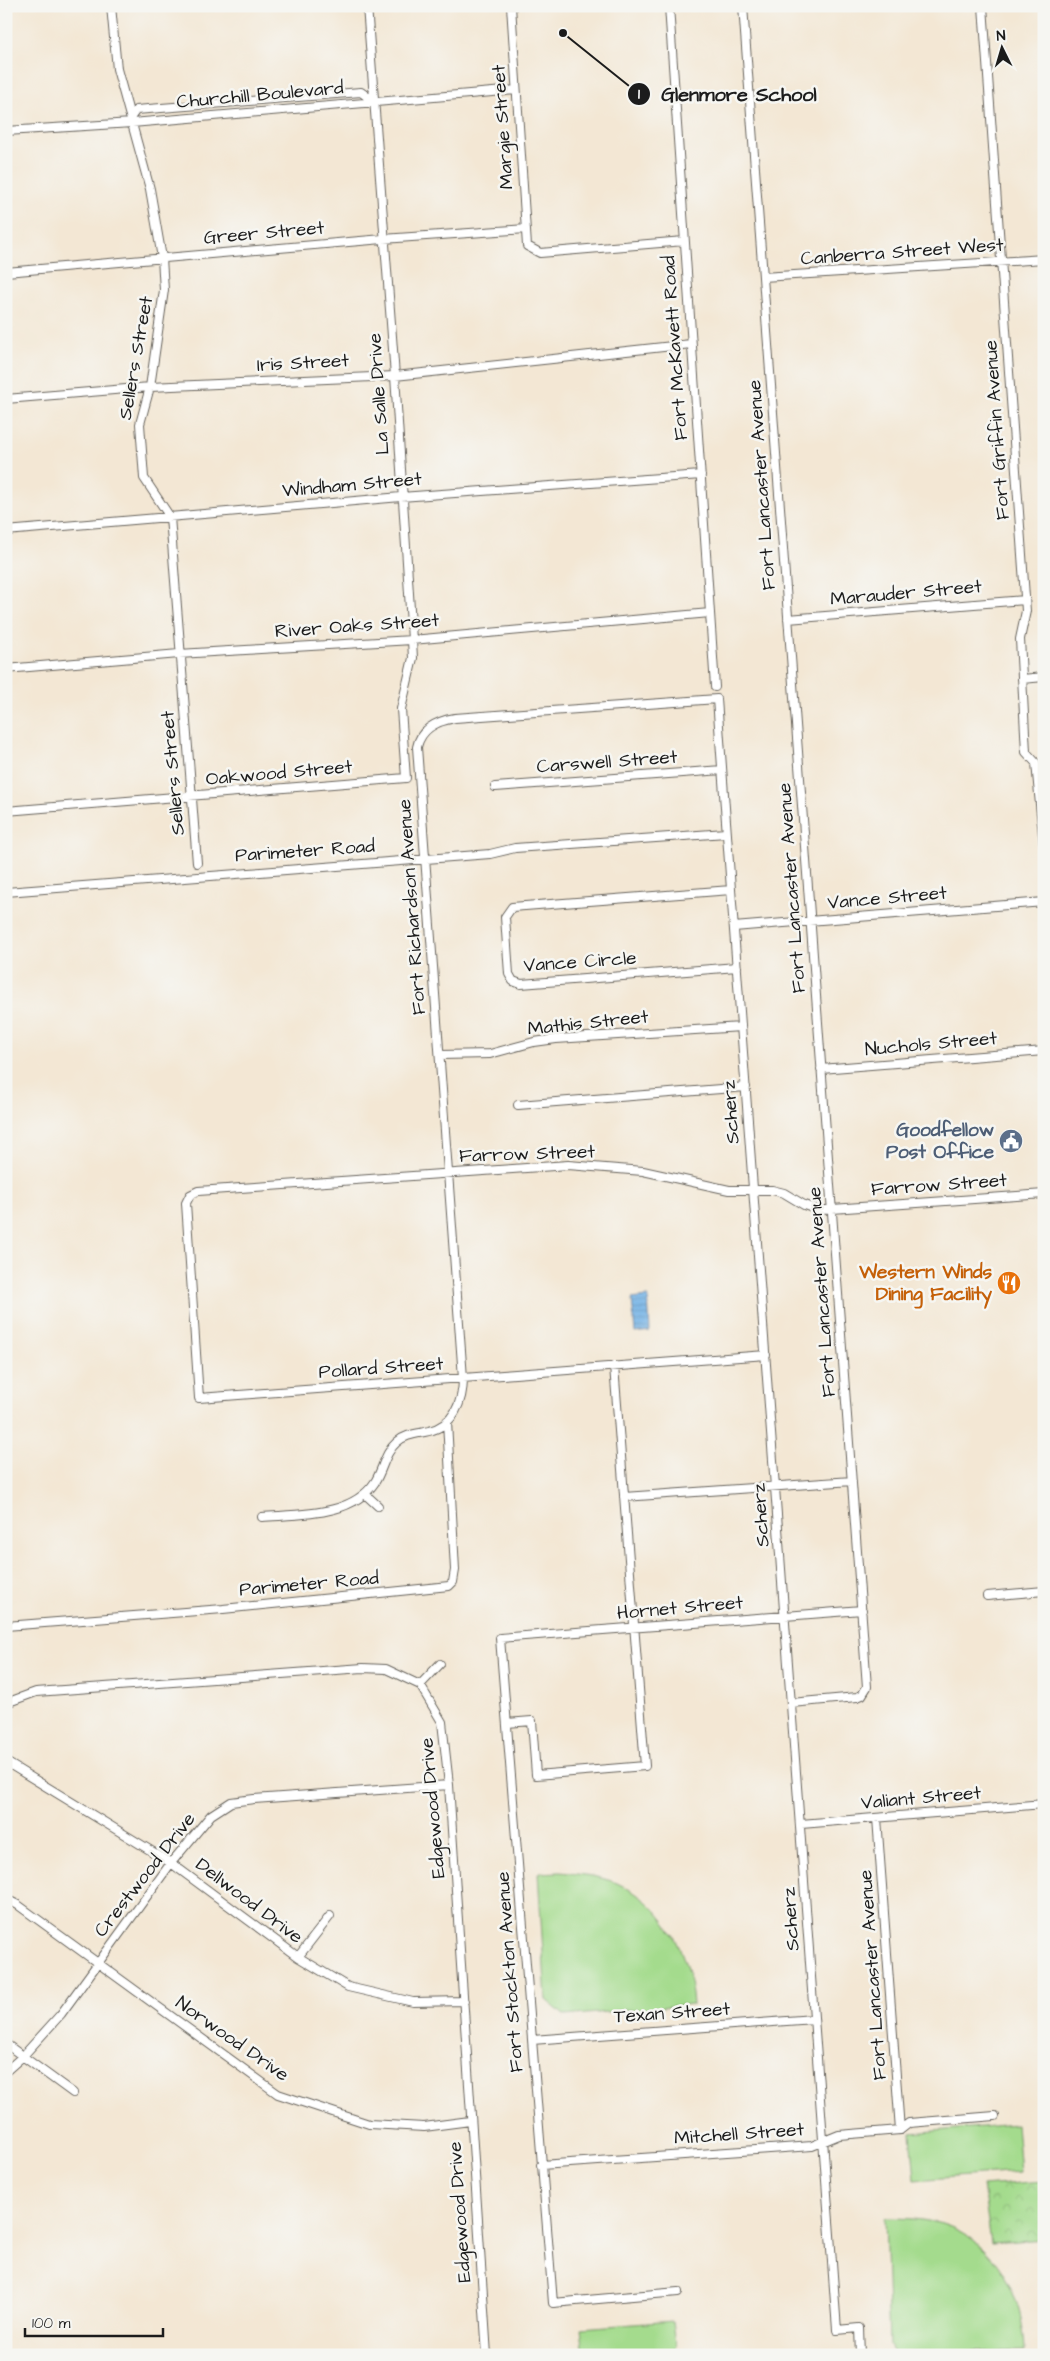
<svg xmlns="http://www.w3.org/2000/svg" width="1050" height="2361" viewBox="0 0 1050 2361" font-family="'Architects Daughter',sans-serif">
	<style>
		.grass { fill: #a4db8d; stroke: #607c54 }
		.park { fill: url(#park-crowns); stroke: #607c54 }
		.water { fill: url(#water-rules); stroke: #486781 }
		.lines { fill: none; stroke-linecap: round; stroke-linejoin: round }
		.street-casing { stroke: #67635c; stroke-width: 10 }
		.street { stroke: #fff; stroke-width: 8 }
		.labels { text-anchor: middle; dominant-baseline: central; stroke-width: 5; stroke-linejoin: round; paint-order: stroke }
		.street-label { font-size: 19px; fill: #1c1c1c; stroke: #f6f6f2 }
		.service-label { font-size: 19px; font-weight: bold; fill: #4e5e75; stroke: #f6f6f2; text-anchor: end }
		.food-label { font-size: 19px; font-weight: bold; fill: #c56008; stroke: #f6f6f2; text-anchor: end }
		.leader { fill: none; stroke: #1c1c1c; stroke-width: 2 }
		.callout-dot { fill: #1c1c1c; stroke: #f6f6f2; stroke-width: 2 }
		.mark-label { font-size: 15px; text-anchor: middle; font-weight: bold; fill: #fff }
		.callout-label { font-size: 20px; text-anchor: middle; font-weight: bold; fill: #1c1c1c; stroke: #f6f6f2; stroke-width: 5; stroke-linejoin: round; paint-order: stroke }
	</style>
	<defs>
		<pattern id="park-crowns" width="20" height="18" patternUnits="userSpaceOnUse" patternTransform="scale(1.25)"><rect width="20" height="18" fill="#a4db8d"/><path d="M2 6a3 3 0 1 1 6 0M12 15a3 3 0 1 1 6 0" fill="none" stroke="#8dbb79"/></pattern>
		<pattern id="water-rules" width="6" height="5" patternUnits="userSpaceOnUse" patternTransform="scale(1.25)"><rect width="6" height="5" fill="#73b2e6"/><path d="M0 2.5h6" fill="none" stroke="#6398c5"/></pattern>
	</defs>
	<rect width="100%" height="100%" fill="#f6f6f2"/>
	<filter id="ink" filterUnits="userSpaceOnUse"><feTurbulence type="fractalNoise" baseFrequency=".02" numOctaves="2"/><feDisplacementMap in="SourceGraphic" scale="10" xChannelSelector="R" yChannelSelector="G"/><feConvolveMatrix kernelMatrix="1 2 1 2 8 2 1 2 1" color-interpolation-filters="sRGB"/></filter>
	<filter id="wash" filterUnits="userSpaceOnUse"><feTurbulence type="fractalNoise" baseFrequency=".0096" numOctaves="4" result="noise"/><feDisplacementMap in="SourceGraphic" scale="20" xChannelSelector="R" yChannelSelector="G"/><feGaussianBlur stdDeviation="1.12" result="paint"/><feColorMatrix in="noise" values="0 0 0 0 0 0 0 0 0 0 0 0 0 0 0 0 0 1.4 0 .05"/><feComposite in="paint" operator="in"/></filter>
	<g filter="url(#wash)">
		<rect width="100%" height="100%" fill="#f3e7d4"/>
		<path class="grass" d="M560 1872C579 1874 599 1876 617 1883 666 1905 689 1953 693 2004L565 2016 546 2000 538 1873Z
			M1016 2124 1020 2172 915 2180 911 2133Z
			M885 2218C905 2218 923 2219 942 2224 996 2240 1024 2298 1025 2351L893 2353 889 2346Z
			M673 2321 676 2344 673 2355H584L581 2328Z"/>
		<path class="park" d="M1044 2181V2239L991 2243 983 2186Z"/>
		<path class="water" d="M648 1297 650 1331 635 1333 632 1299Z"/>
	</g>
	<g filter="url(#ink)">
		<g class="lines">
			<g class="street-casing">
				<path id="street" d="M111 6 117 69 150 189 162 258 164 290 150 387 140 424 144 478 170 517 197 863
					M511 6 527 246 540 253 684 241
					M669 6 715 687
					M743 6 867 1687 862 1695 857 1697 791 1703
					M983 6 1026 611 1020 639 1026 752 1036 763 1044 846
					M131 117 136 110 361 92 373 101
					M6 131 132 123 516 90
					M6 272 383 239 526 229
					M763 277 1044 259
					M6 399 150 387 395 376 691 344
					M6 531 401 497 701 475
					M788 619 1025 600
					M6 669 179 654 412 640 710 613
					M1022 679 1044 677
					M495 787 722 770
					M6 811 406 778 401 709 413 658 412 640 395 376 367 6
					M731 890 512 907 505 917 509 974 513 981 521 984 737 967
					M6 892 490 854 515 848 726 833
					M734 927 1044 902
					M440 1055 490 1054 534 1042 556 1039 741 1027
					M821 1069 1044 1051
					M518 1105 746 1087
					M766 1355 199 1398 186 1203 190 1195 198 1191 568 1165 643 1171 729 1190H772L784 1193 804 1205 818 1210 1044 1194
					M365 1494 378 1506
					M624 1497 852 1481
					M262 1517C299 1514 352 1517 375 1482 383 1469 385 1452 397 1442 406 1434 417 1434 429 1431 454 1425 463 1402 463 1378L417 747C421 728 437 721 455 718L717 699 837 2330 859 2328 860 2355
					M987 1596 1044 1591
					M6 1626 223 1609 449 1586 453 1582 455 1570 447 1421
					M420 1685 440 1664
					M6 1703 36 1692 363 1668 386 1669 420 1685 442 1722 449 1785 487 2355
					M507 1723 532 1721 536 1775 645 1766 614 1366
					M6 1762 171 1863 298 1957 348 1987 413 2002 464 2001
					M877 1818 900 2130
					M801 1824 1044 1804
					M6 1899 18 1905 278 2094 369 2124 424 2127 470 2121
					M298 1957 330 1916
					M532 2040 814 2019
					M6 2044 73 2093
					M6 2071 23 2056 61 2014 171 1863 211 1815 231 1802 254 1799 449 1785
					M541 2165 812 2146 839 2135 900 2130 909 2123 995 2116
					M678 2292 553 2303 500 1638 862 1610"/>
			</g>
			<use href="#street" class="street"/>
		</g>
	</g>
	<defs>
		<g id="civic-disc" transform="scale(1.25)"><circle r="9.5" fill="#5c6f8a" stroke="#f6f6f2"/><path d="M-.6-6.5H3V-4.5H.6V-3L4-1V1h2V6H-6V1h2V-1L-.6-3ZM-1.2 2.5V6h2.4V2.5Z" fill="#fff"/></g>
		<g id="restaurant-disc" transform="scale(1.25)"><circle r="9.5" fill="#e8710a" stroke="#f6f6f2"/><path d="M-5-6h1v4h1v-4h1v4h1v-4h1v5L-1.5 .5V6h-2V.5L-5-1ZM5-6V6H3V1.5H1.5Q1.5-4 5-6Z" fill="#fff"/></g>
	</defs>
	<g fill-rule="evenodd">
		<use href="#civic-disc" x="1011" y="1141"/>
		<use href="#restaurant-disc" x="1009" y="1283"/>
	</g>
	<g class="labels">
		<g class="street-label">
			<text transform="translate(260 95) rotate(-5)">Churchill Boulevard</text>
			<text transform="translate(503 127) rotate(-94)">Margie Street</text>
			<text transform="translate(264 233) rotate(-5)">Greer Street</text>
			<text transform="translate(902 252) rotate(-4)">Canberra Street West</text>
			<text transform="translate(675 348) rotate(-94)">Fort McKavett Road</text>
			<text transform="translate(136 358) rotate(-80)">Sellers Street</text>
			<text transform="translate(303 363) rotate(-3)">Iris Street</text>
			<text transform="translate(379 394) rotate(-94)">La Salle Drive</text>
			<text transform="translate(997 430) rotate(-94)">Fort Griffin Avenue</text>
			<text transform="translate(352 485) rotate(-5)">Windham Street</text>
			<text transform="translate(762 485) rotate(-94)">Fort Lancaster Avenue</text>
			<text transform="translate(906 593) rotate(-5)">Marauder Street</text>
			<text transform="translate(357 626) rotate(-4)">River Oaks Street</text>
			<text transform="translate(607 762) rotate(-4)">Carswell Street</text>
			<text transform="translate(173 773) rotate(-95)">Sellers Street</text>
			<text transform="translate(279 773) rotate(-5)">Oakwood Street</text>
			<text transform="translate(305 851) rotate(-4)">Parimeter Road</text>
			<text transform="translate(792 888) rotate(-94)">Fort Lancaster Avenue</text>
			<text transform="translate(887 898) rotate(-5)">Vance Street</text>
			<text transform="translate(412 907) rotate(-94)">Fort Richardson Avenue</text>
			<text transform="translate(580 962) rotate(-4)">Vance Circle</text>
			<text transform="translate(588 1023) rotate(-6)">Mathis Street</text>
			<text transform="translate(931 1044) rotate(-5)">Nuchols Street</text>
			<text transform="translate(731 1112) rotate(-94)">Scherz</text>
			<text transform="translate(527 1154) rotate(-2)">Farrow Street</text>
			<text transform="translate(939 1185) rotate(-4)">Farrow Street</text>
			<text transform="translate(822 1292) rotate(-94)">Fort Lancaster Avenue</text>
			<text transform="translate(381 1368) rotate(-4)">Pollard Street</text>
			<text transform="translate(761 1515) rotate(-94)">Scherz</text>
			<text transform="translate(309 1584) rotate(-5)">Parimeter Road</text>
			<text transform="translate(680 1608) rotate(-5)">Hornet Street</text>
			<text transform="translate(921 1798) rotate(-5)">Valiant Street</text>
			<text transform="translate(433 1808) rotate(-95)">Edgewood Drive</text>
			<text transform="translate(145 1875) rotate(-52)">Crestwood Drive</text>
			<text transform="translate(249 1901) rotate(37)">Dellwood Drive</text>
			<text transform="translate(791 1919) rotate(-94)">Scherz</text>
			<text transform="translate(510 1972) rotate(-94)">Fort Stockton Avenue</text>
			<text transform="translate(873 1975) rotate(-94)">Fort Lancaster Avenue</text>
			<text transform="translate(672 2013) rotate(-4)">Texan Street</text>
			<text transform="translate(232 2039) rotate(35)">Norwood Drive</text>
			<text transform="translate(739 2134) rotate(-4)">Mitchell Street</text>
			<text transform="translate(460 2212) rotate(-94)">Edgewood Drive</text>
		</g>
		<g class="service-label">
			<text x="994" y="1130">Goodfellow<tspan x="994" dy="22">Post Office</tspan></text>
		</g>
		<g class="food-label">
			<text x="992" y="1272">Western Winds<tspan x="992" dy="22">Dining Facility</tspan></text>
		</g>
	</g>
	<path class="leader" d="M563 33L639 94"/>
	<g class="callout-dot">
		<circle cx="563" cy="33" r="5"/>
		<circle cx="639" cy="94" r="12"/>
	</g>
	<g class="mark-label">
		<text x="639" y="99">1</text>
	</g>
	<g class="callout-label">
		<text x="739" y="101">Glenmore School</text>
	</g>
	<rect width="1050" height="2361" fill="none" stroke="#f6f6f2" stroke-width="25"/>
	<g transform="translate(1002 48) rotate(355)" stroke="#f6f6f2" stroke-width="4" paint-order="stroke">
	<path d="M0-4L9 19L0 12L-9 19Z" fill="#1c1c1c"/>
	<text y="-8" font-size="14" font-weight="bold" text-anchor="middle" fill="#1c1c1c">N</text>
	</g>
	<path d="M25 2328v8h138v-8" fill="none" stroke="#1c1c1c" stroke-width="2.5"/>
	<text x="32" y="2328" font-size="15" fill="#1c1c1c" stroke="#f6f6f2" stroke-width="4" paint-order="stroke">100 m</text>
</svg>
